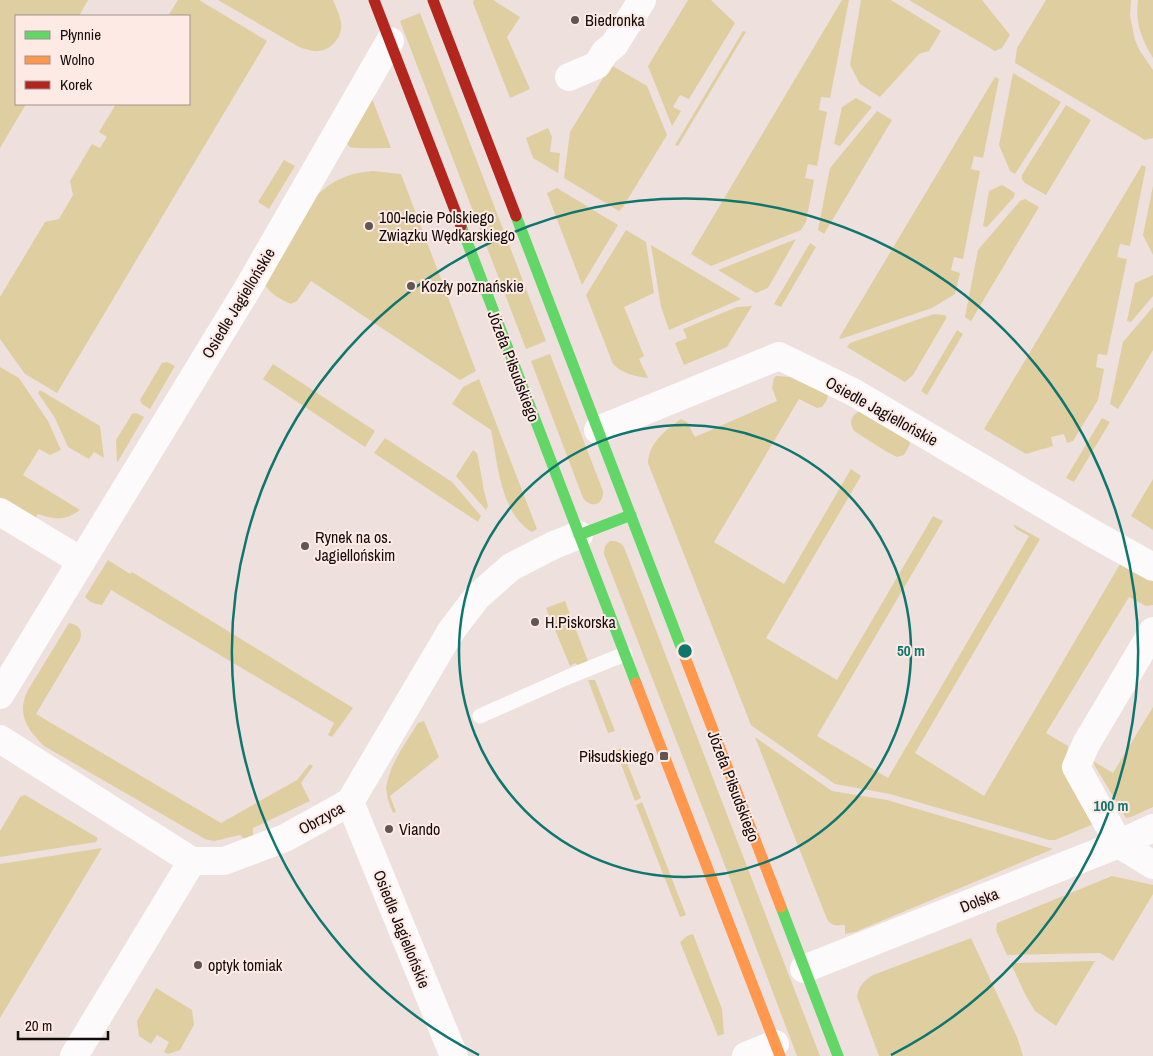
<svg xmlns="http://www.w3.org/2000/svg" width="1153" height="1056" viewBox="0 0 1153 1056" font-family="'Archivo Narrow',sans-serif">
	<style>
		.green { fill: #dfcfa0 }
		.lines { fill: none; stroke-linecap: round; stroke-linejoin: round }
		.lane { stroke: #fcfafa; stroke-width: 15 }
		.street { stroke: #fcfafa; stroke-width: 28 }
		.fast { stroke: #63d668; stroke-width: 11 }
		.slow { stroke: #ff974d; stroke-width: 11 }
		.jam { stroke: #b3261e; stroke-width: 11 }
		.ring { fill: none; stroke: #0f766e; stroke-width: 2.5 }
		.poi-dot { fill: #605654; stroke: #feeae5; stroke-width: 2 }
		.labels { text-anchor: middle; dominant-baseline: central; stroke-width: 4; stroke-linejoin: round; paint-order: stroke }
		.poi-label { font-size: 16px; fill: #140c0a; stroke: #feeae5; text-anchor: start }
		.street-label { font-size: 16px; fill: #140c0a; stroke: #feeae5 }
		.centre { fill: #0f766e; stroke: #feeae5; stroke-width: 2.5 }
		.ring-label { font-size: 15px; text-anchor: middle; font-weight: bold; fill: #0f766e; stroke: #feeae5; stroke-width: 4; stroke-linejoin: round; paint-order: stroke }
	</style>
	<rect width="100%" height="100%" fill="#ede0dd"/>
	<path class="green" d="M0 0H88L79 16H16V104H26L0 148Z
		M178 0H199L267 41 57 393 25 374 0 339V297L45 222 59 219 73 195 70 181 92 144 100 148 107 137 99 132 116 104H189V16H168Z
		M218 0H333C336 7 340 15 341 23 343 36 332 50 319 51 312 52 306 49 299 47Z
		M474 0H493L520 17 507 37 530 89 510 98 473 3Z
		M688 0H711L735 23 689 99 680 95 673 107 681 111 672 126 648 66Z
		M842 0H849L830 98 821 97 819 110 827 112 817 166 808 164 805 178 814 180 806 222 801 230 711 266 691 254Z
		M861 0H891L941 31 929 51 919 54 880 97 860 84 850 65Z
		M909 0H982L1010 35 1002 48 995 51Z
		M1046 0H1131L1130 16 1135 40 1140 51 1153 70V138L1145 140 1015 63 1017 48Z
		M1138 0H1153V58C1141 38 1135 23 1138 0Z
		M420 13 546 341 526 349 400 21Z
		M743 31 746 32 678 146 675 145Z
		M611 65 647 86 667 135 623 207 619 211 564 178 570 132Z
		M1013 73 1061 102 1015 174 1010 171 999 145Z
		M995 77 999 79 983 158 974 156 971 169 980 171 963 259 954 257 951 270 960 273 955 294 932 308 841 339 839 338Z
		M371 96 391 148C385 148 352 149 350 147 347 145 347 143 347 140Z
		M856 98 872 107 840 146 834 144 842 107Z
		M1066 105 1091 120 1046 195 1025 183 1022 179V175Z
		M877 111 892 120 824 234 818 230 830 168Z
		M548 128 552 137 550 152 560 153 558 173 533 158 526 138Z
		M284 160 295 166 269 209 258 202Z
		M1142 165 1146 167 1130 246 1120 244 1117 257 1127 259 1107 355 1098 354 1096 367 1104 369 1098 400 1073 441 1067 443 1064 434 1051 437 1053 446 1026 454 984 429Z
		M373 171 401 174 476 371 460 380 311 281 297 301 291 304C281 300 271 294 265 285L315 197C333 180 348 173 373 171Z
		M1002 185 1015 193 1014 197 987 227 983 226 989 191Z
		M1153 186V255L1143 235Z
		M557 188 618 225 582 285 547 193Z
		M1025 199 1039 207 971 321 965 317 978 250 1020 201Z
		M626 230 646 242 654 293 624 307 644 356 639 359 648 378C634 376 623 374 613 364L586 295Z
		M796 239 768 288 756 293 718 270Z
		M810 243 816 247 781 307 774 304Z
		M651 245 741 299 669 330 661 307Z
		M1153 275V296L1131 322 1127 321 1135 283Z
		M752 306 727 347 684 365 675 343 687 338 683 329 737 307Z
		M1153 307V350L1118 409 1110 404 1123 342Z
		M934 314 944 315 947 317 913 375 905 382 847 347 850 343Z
		M957 330 963 334 927 395 921 391Z
		M550 354 603 491C604 505 591 509 583 498L531 361Z
		M167 362 175 366 150 409 142 404 140 400 162 363Z
		M273 364 375 431 365 447 263 379Z
		M0 367 19 378 48 421 61 450 50 455 39 449 23 475 80 510C65 521 55 520 38 514L32 522 0 503Z
		M776 376 790 377 803 380 828 394 827 400 822 407 817 408 799 399 714 542 784 584 851 469 861 476 766 638 837 680 933 516 943 521 817 736 888 778 1029 536 1016 529 1013 524 1040 539 915 753 984 796 1123 559 1153 577V605L1146 606 1129 597 1046 733 1068 746 1067 761 1096 823 1055 840H1049L890 794 835 784 751 725 648 463C649 442 666 430 681 419L687 422 695 437 777 401 772 388 774 378Z
		M479 379 537 529 532 532C500 513 498 464 491 430L452 404 463 387Z
		M40 390 100 426 104 458 94 452 89 459 68 447 55 418 38 393Z
		M862 410 909 438 910 444 904 455 897 457 887 452 854 431C848 421 852 414 862 410Z
		M136 413 144 417 117 463 116 440 132 414Z
		M1102 418 1110 422 1074 482 1066 478Z
		M385 438 452 482 481 516 478 522 374 453Z
		M473 450 477 453 478 457 484 491 488 506 486 510 456 476Z
		M1153 479V530L1131 516Z
		M610 541C617 541 620 542 624 547L820 1056H797L719 850 604 554C604 548 605 545 610 541Z
		M108 560 130 574 132 572 353 708 332 737 328 735 334 723 111 590 102 605C94 604 91 603 85 597Z
		M565 601 589 664 579 666 575 663 570 666 546 608Z
		M69 623C79 625 83 630 80 640L36 714 221 823 297 780 310 764 313 766 301 783 310 801 253 828V840L248 842 240 835 214 841 205 839 44 746C27 729 16 714 28 690Z
		M588 680H595L615 731 608 733Z
		M1153 707V807L1131 817 1126 818 1095 766 1093 761 1113 773Z
		M424 721 439 757 390 796 396 812 393 813 388 800 386 788 388 779 392 767 401 750 418 723Z
		M755 737 832 791 887 800 1053 849 855 932 845 934V925C837 925 832 927 827 919Z
		M621 748 641 798 635 801 616 751Z
		M25 795 98 838 96 842 0 857V831L20 797Z
		M642 802 686 915 680 917 636 805Z
		M102 848 0 1018V864Z
		M1112 876 1153 885V894L1113 961 1100 953 1007 955 996 930 997 923Z
		M693 934 722 1009 724 1034 718 1036 680 942 687 936Z
		M971 938 1017 1037 1023 1056H879L857 997C859 986 863 981 873 975Z
		M1095 961 1056 1026 1035 1011 1026 996 1011 964 1012 963Z
		M156 988 192 1010 194 1025 180 1050 168 1054 164 1052 169 1042 157 1035 151 1044 139 1036 137 1021Z"/>
	<g class="lines">
		<path class="lane" d="M480 716 568 677 625 654"/>
		<path class="street" d="M569 77 597 65 605 52 614 45 642 0
			M598 430 779 356 853 392 1092 533 1153 567
			M0 512 81 561
			M1153 631 1086 744 1076 767 1119 844 1153 865
			M0 695 248 288 390 41
			M0 739 192 861H224L285 838 350 802 451 631 477 597 511 567 554 545 579 535
			M350 802 454 1056
			M804 969 1119 844 1153 828
			M74 1056 192 861
			M746 1056 775 1044"/>
		<path class="fast" d="M516 216 683 652
			M461 226 636 683
			M579 535 631 515
			M781 907 838 1056"/>
		<path class="slow" d="M683 652 781 907
			M636 683 780 1056"/>
		<path class="jam" d="M374 0 461 226
			M433 0 516 216"/>
	</g>
	<g class="ring">
		<circle cx="685" cy="651" r="226"/>
		<path d="M479 1055A453 453 0 1 1 891 1055"/>
	</g>
	<g class="poi-dot">
		<circle cx="575" cy="20" r="5"/>
		<circle cx="369" cy="226" r="5"/>
		<circle cx="411" cy="286" r="5"/>
		<circle cx="305" cy="546" r="5"/>
		<circle cx="535" cy="622" r="5"/>
		<rect x="659" y="751" width="10" height="10" rx="2.5"/>
		<circle cx="389" cy="829" r="5"/>
		<circle cx="198" cy="965" r="5"/>
	</g>
	<g class="labels">
		<g class="poi-label">
			<text x="585" y="20">Biedronka</text>
			<text x="379" y="217">100-lecie Polskiego<tspan x="379" dy="18">Związku Wędkarskiego</tspan></text>
			<text x="421" y="286">Kozły poznańskie</text>
			<text x="315" y="537">Rynek na os.<tspan x="315" dy="18">Jagiellońskim</tspan></text>
			<text x="545" y="622">H.Piskorska</text>
			<text x="654" y="756" text-anchor="end">Piłsudskiego</text>
			<text x="399" y="829">Viando</text>
			<text x="208" y="965">optyk tomiak</text>
		</g>
		<g class="street-label">
			<text transform="translate(238 303) rotate(-59)">Osiedle Jagiellońskie</text>
			<text transform="translate(514 366) rotate(69)">Józefa Piłsudskiego</text>
			<text transform="translate(882 411) rotate(29)">Osiedle Jagiellońskie</text>
			<text transform="translate(734 786) rotate(69)">Józefa Piłsudskiego</text>
			<text transform="translate(321 818) rotate(-29)">Obrzyca</text>
			<text transform="translate(979 900) rotate(-22)">Dolska</text>
			<text transform="translate(402 929) rotate(68)">Osiedle Jagiellońskie</text>
		</g>
	</g>
	<circle cx="685" cy="651" r="8" class="centre"/>
	<g class="ring-label">
		<text x="911" y="656">50 m</text>
		<text x="1111" y="811">100 m</text>
	</g>
	<rect x="15" y="15" width="175" height="90" fill="#feeae5" stroke="#a0918d"/>
	<rect x="25" y="31" width="25" height="8" fill="#63d668" stroke="#a0918d"/>
	<text x="60" y="40" font-size="15" fill="#140c0a">Płynnie</text>
	<rect x="25" y="56" width="25" height="8" fill="#ff974d" stroke="#a0918d"/>
	<text x="60" y="65" font-size="15" fill="#140c0a">Wolno</text>
	<rect x="25" y="81" width="25" height="8" fill="#b3261e" stroke="#a0918d"/>
	<text x="60" y="90" font-size="15" fill="#140c0a">Korek</text>
	<path d="M18 1031v8h90v-8" fill="none" stroke="#140c0a" stroke-width="2.5"/>
	<text x="25" y="1031" font-size="15" fill="#140c0a" stroke="#feeae5" stroke-width="4" paint-order="stroke">20 m</text>
</svg>
